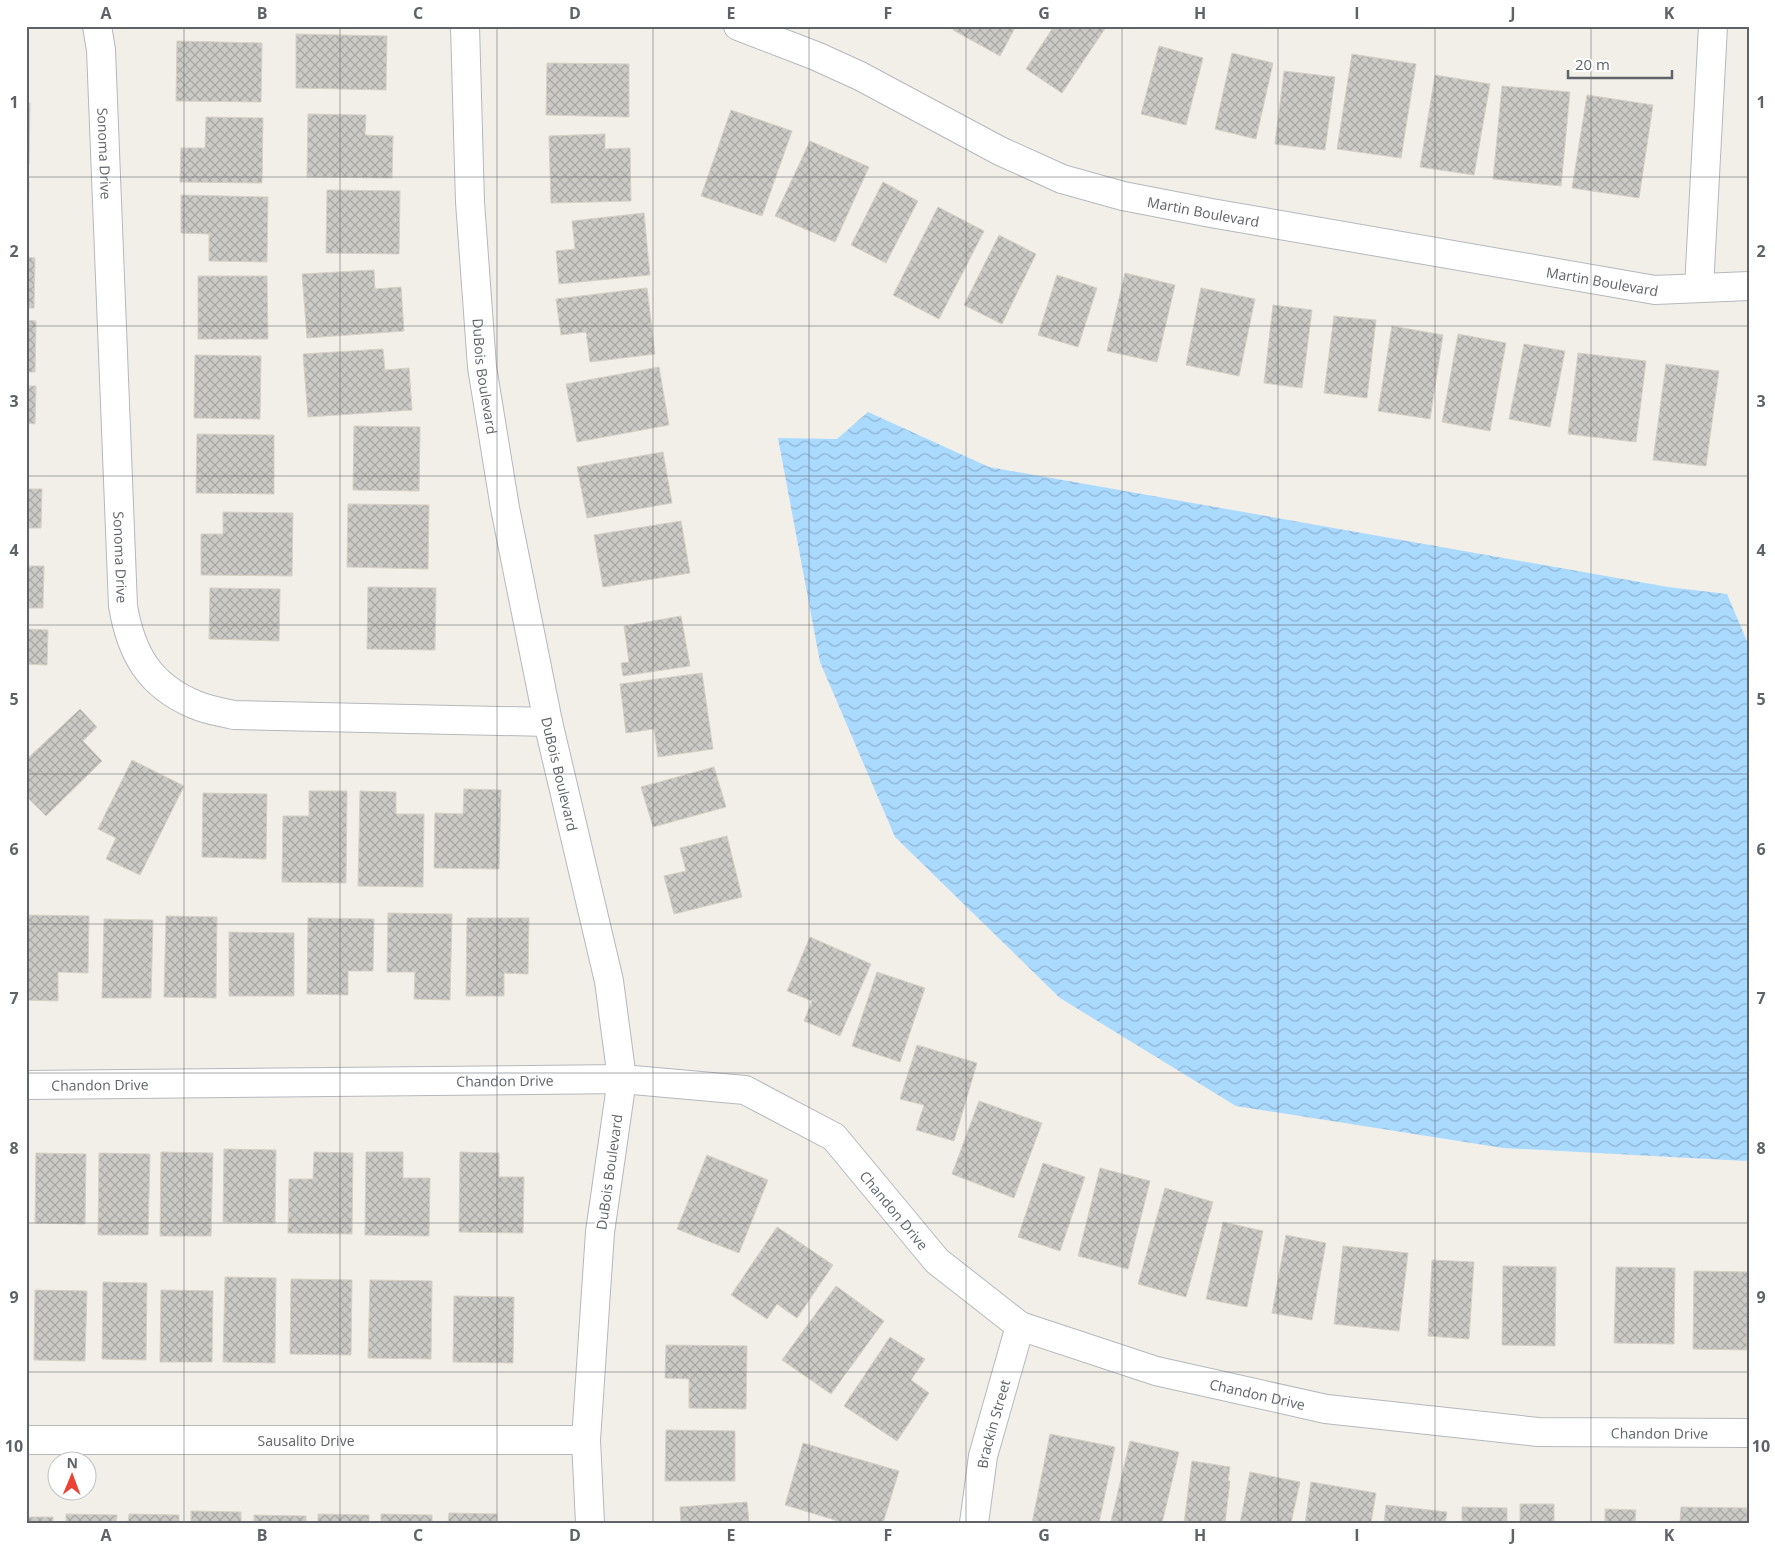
<svg xmlns="http://www.w3.org/2000/svg" width="1775" height="1549" viewBox="0 0 1775 1549" font-family="'Open Sans',sans-serif">
	<style>
		.water { fill: url(#water-waves) }
		.building { fill: url(#building-cross-hatch); stroke: #d6d1c6 }
		.lines { fill: none; stroke-linecap: round; stroke-linejoin: round }
		.street-casing { stroke: #b5b8bc; stroke-width: 30 }
		.street { stroke: #fff; stroke-width: 28 }
		.grid { fill: none; stroke: #5f6368; stroke-width: 1; stroke-opacity: 0.55 }
		.labels { text-anchor: middle; dominant-baseline: central; stroke-width: 5; stroke-linejoin: round; paint-order: stroke }
		.street-label { font-size: 14px; fill: #5f6368; stroke: #fff }
		.neatline { fill: none; stroke: #5f6368; stroke-width: 2 }
		.grid-label { font-size: 16px; text-anchor: middle; font-weight: bold; fill: #5f6368 }
	</style>
	<defs>
		<pattern id="water-waves" width="16" height="10" patternUnits="userSpaceOnUse" patternTransform="scale(1.25)"><rect width="16" height="10" fill="#aadaff"/><path d="M0 5q4-4 8 0t8 0" fill="none" stroke="#8eb4d2"/></pattern>
		<pattern id="building-cross-hatch" width="8" height="8" patternUnits="userSpaceOnUse" patternTransform="scale(1.25)"><rect width="8" height="8" fill="#cccac5"/><path d="M0 0l8 8M0 8l8-8" fill="none" stroke="#a9a8a4"/></pattern>
	</defs>
	<rect width="100%" height="100%" fill="#f1efe8"/>
	<path class="water" d="M868 412 989 467 1668 587 1727 594 1749 646V1157L1746 1161 1503 1148 1236 1106 1060 998 895 837 820 662 778 438 837 439Z"/>
	<path class="building" d="M955 26H1016L1000 56 953 30Z
		M1054 26 1106 27 1062 93 1026 69Z
		M296 34 387 36 386 90 296 88Z
		M177 41 262 43 261 102 176 101Z
		M1159 46 1203 58 1186 125 1141 114Z
		M1232 53 1273 63 1256 139 1215 129Z
		M1352 54 1416 64 1401 158 1337 149Z
		M547 63 629 64V117L546 115Z
		M1284 71 1335 77 1325 150 1275 144Z
		M1435 75 1490 84 1474 175 1420 167Z
		M1502 86 1570 92 1561 186 1493 179Z
		M1587 95 1653 105 1639 198 1572 188Z
		M26 103H30L29 164H26Z
		M731 110 792 131 762 216 701 196Z
		M308 114 366 115 365 135 393 136 392 178 307 177Z
		M206 117 263 118 262 183 180 182 181 148H205Z
		M605 134V149L630 148 631 201 551 203 549 136Z
		M810 141 869 167 835 242 775 216Z
		M26 182H29L27 245H26Z
		M883 182 918 201 886 263 851 245Z
		M327 190 400 191 399 254 326 253Z
		M181 195 268 197 267 262 209 261V234L181 233Z
		M938 207 984 231 939 319 893 295Z
		M644 213 650 275 559 284 556 251 575 249 572 221Z
		M999 235 1036 254 1002 324 964 305Z
		M26 257 35 258 34 308H26Z
		M374 270 375 289 401 287 404 331 307 338 302 274Z
		M1125 273 1175 285 1157 362 1107 351Z
		M1057 275 1097 288 1078 347 1038 335Z
		M198 276H267L268 339H198Z
		M647 288 655 354 590 362 586 332 561 335 556 299Z
		M1201 288 1255 299 1239 376 1186 365Z
		M1273 305 1312 310 1302 388 1264 383Z
		M1334 316 1376 320 1367 398 1324 393Z
		M26 320 36 321 35 372H26Z
		M1392 326 1443 335 1430 419 1378 411Z
		M1458 334 1506 343 1490 431 1442 422Z
		M1524 344 1565 351 1550 427 1509 419Z
		M383 349 385 370 409 368 412 410 308 417 303 354Z
		M1578 353 1646 361 1636 442 1568 434Z
		M195 355 261 356 260 419 194 418Z
		M1666 364 1719 371 1706 466 1653 460Z
		M659 367 669 425 577 442 566 384Z
		M26 386H36L35 424 26 423Z
		M354 426 420 427 419 491 353 490Z
		M197 434 274 435V494L196 493Z
		M663 452 672 503 587 518 577 467Z
		M26 489H42L41 528H26Z
		M348 504 429 505 428 569 347 567Z
		M223 512 293 513 292 576 201 575V534H223Z
		M681 521 690 573 603 587 594 535Z
		M26 566H44L43 608H26Z
		M368 587 436 588 435 650 367 649Z
		M210 588 280 589 279 641 209 639Z
		M681 616 690 666 623 676 621 663 629 662 624 626Z
		M26 629 48 630 47 665 26 664Z
		M702 673 713 749 658 757 654 729 626 733 620 684Z
		M80 709 97 727 83 741 102 761 46 816 26 796V760Z
		M132 760 184 786 140 875 106 859 116 838 98 829Z
		M714 767 726 807 653 827 641 787Z
		M464 789 501 790 499 869 434 868 435 813 463 814Z
		M309 791H347L346 883 282 882 283 816H309Z
		M360 791 396 792V814H424L423 887 358 886Z
		M203 793 267 794 266 859 202 857Z
		M727 836 742 897 674 914 664 876 686 871 680 848Z
		M388 913 452 914 450 1000 414 999 415 972H387Z
		M26 915 89 916 88 973 58 972V1001L26 1000Z
		M166 916 217 917 216 998 164 997Z
		M308 918 374 919 373 971H348V995L307 994Z
		M467 918H529L528 974 504 973V996H466Z
		M104 919 153 920 151 998H102Z
		M229 932 294 933V996H229Z
		M810 937 871 964 840 1036 804 1021 812 1001 787 991Z
		M877 972 925 988 900 1062 852 1046Z
		M917 1045 977 1063 954 1141 916 1130 924 1105 900 1099Z
		M979 1101 1042 1123 1014 1198 952 1174Z
		M224 1149 276 1150 275 1223 223 1222Z
		M161 1152 213 1153 211 1236H160Z
		M314 1152 353 1153 352 1234 288 1233 289 1179H313Z
		M366 1152H403V1178H430L429 1236 365 1235Z
		M460 1152 499 1153V1177H524L523 1233 459 1232Z
		M36 1153 86 1154 85 1224 35 1223Z
		M99 1153 150 1154 148 1235H98Z
		M707 1155 768 1180 739 1253 677 1229Z
		M1043 1163 1085 1177 1060 1251 1018 1237Z
		M1100 1168 1150 1181 1128 1269 1078 1256Z
		M1165 1188 1213 1202 1186 1297 1138 1284Z
		M1223 1222 1263 1231 1247 1307 1206 1299Z
		M777 1227 833 1265 797 1318 777 1304 767 1319 731 1295Z
		M1286 1235 1326 1243 1312 1320 1272 1313Z
		M1343 1246 1408 1253 1399 1331 1334 1324Z
		M1432 1260 1474 1262 1469 1339 1428 1336Z
		M1503 1266 1556 1267 1555 1346 1502 1345Z
		M1616 1267 1675 1268 1674 1344 1614 1343Z
		M1694 1271 1748 1272 1747 1350 1693 1349Z
		M225 1277 276 1278 275 1363 223 1362Z
		M291 1279 352 1280 351 1355 290 1354Z
		M370 1280 432 1281 431 1359 368 1358Z
		M103 1282 147 1283 146 1360 102 1359Z
		M836 1286 884 1321 831 1394 782 1360Z
		M35 1290 87 1291 85 1361 34 1360Z
		M161 1290 213 1291 212 1362H160Z
		M454 1296 514 1297 513 1363 453 1362Z
		M890 1337 925 1359 911 1380 929 1393 897 1441 844 1406Z
		M666 1345 747 1346 746 1409 689 1408V1379L665 1378Z
		M666 1430 735 1431V1481H665Z
		M1050 1434 1115 1447 1099 1523H1032Z
		M1130 1441 1179 1452 1162 1523H1121L1111 1521Z
		M803 1443 899 1471 883 1523H845L785 1505Z
		M1192 1461 1230 1467 1228 1481H1230L1225 1523H1184Z
		M1250 1472 1300 1482 1291 1523H1240Z
		M1311 1482 1376 1493 1371 1523H1305Z
		M747 1502 749 1523H681L680 1507Z
		M1520 1504H1554V1523H1520Z
		M1386 1505 1447 1512 1445 1523H1384Z
		M1462 1507 1507 1508V1523H1462Z
		M1681 1507 1747 1508V1523H1680Z
		M1605 1509 1636 1510 1635 1523H1605Z
		M191 1511 241 1512V1523H191Z
		M449 1513 497 1514V1523H448Z
		M66 1514 117 1515 116 1523H66Z
		M129 1514 179 1515V1523H128Z
		M318 1514 369 1515V1523H318Z
		M381 1514 432 1515V1523H381Z
		M254 1515 306 1516V1523H254Z
		M26 1517H53V1523H26Z"/>
	<g class="lines">
		<g class="street-casing">
			<g id="street">
				<path id="s1" d="M97 26 101 50 123 606C131 653 149 686 196 705 207 710 221 712 234 715L548 722"/>
				<path id="s2" d="M465 26 470 202 482 367 505 508 548 722 609 981 622 1079 600 1232 586 1440 590 1523"/>
				<path id="s3" d="M738 26 816 56 860 76 1000 151 1062 179 1123 196 1211 213 1655 290 1749 286"/>
				<path d="M1699 288 1713 26"/>
				<path id="s4" d="M26 1085 622 1079 745 1090 834 1137 937 1261 1020 1326 1156 1371 1326 1409 1538 1432 1749 1433"/>
				<path id="s5" d="M26 1440H586"/>
				<path id="s6" d="M974 1523 983 1456 1020 1326"/>
			</g>
		</g>
		<use href="#street" class="street"/>
	</g>
	<path class="grid" d="M184 26V1523M340 26V1523M497 26V1523M653 26V1523M809 26V1523M966 26V1523M1122 26V1523M1278 26V1523M1435 26V1523M1591 26V1523M26 177H1749M26 326H1749M26 476H1749M26 625H1749M26 774H1749M26 924H1749M26 1073H1749M26 1223H1749M26 1372H1749"/>
	<g class="labels">
		<g class="street-label">
			<text stroke="none"><textPath href="#s1" startOffset="128">Sonoma Drive</textPath></text>
			<text stroke="none"><textPath href="#s3" startOffset="504">Martin Boulevard</textPath></text>
			<text stroke="none"><textPath href="#s3" startOffset="909">Martin Boulevard</textPath></text>
			<text stroke="none"><textPath href="#s2" startOffset="351">DuBois Boulevard</textPath></text>
			<text stroke="none"><textPath href="#s1" startOffset="532">Sonoma Drive</textPath></text>
			<text stroke="none"><textPath href="#s2" startOffset="756">DuBois Boulevard</textPath></text>
			<text stroke="none"><textPath href="#s4" startOffset="479">Chandon Drive</textPath></text>
			<text stroke="none"><textPath href="#s4" startOffset="74">Chandon Drive</textPath></text>
			<text transform="translate(609 1172) rotate(-82)">DuBois Boulevard</text>
			<text stroke="none"><textPath href="#s4" startOffset="915">Chandon Drive</textPath></text>
			<text stroke="none"><textPath href="#s4" startOffset="1334">Chandon Drive</textPath></text>
			<text stroke="none"><textPath href="#s6" startOffset="101">Brackin Street</textPath></text>
			<text stroke="none"><textPath href="#s4" startOffset="1739">Chandon Drive</textPath></text>
			<text stroke="none"><textPath href="#s5" startOffset="280">Sausalito Drive</textPath></text>
		</g>
	</g>
	<rect width="1775" height="1549" fill="none" stroke="#ffffff" stroke-width="55"/>
	<g transform="translate(72 1476) rotate(1)"><circle r="24" fill="#ffffff" stroke="#bfc1c3"/>
	<path d="M0-4L9 19L0 12L-9 19Z" fill="#ea4335"/>
	<text y="-8" font-size="14" font-weight="bold" text-anchor="middle" fill="#5f6368">N</text>
	</g>
	<path d="M1568 70v8h104v-8" fill="none" stroke="#5f6368" stroke-width="2.5"/>
	<text x="1575" y="70" font-size="15" fill="#5f6368" stroke="#ffffff" stroke-width="4" paint-order="stroke">20 m</text>
	<rect x="28" y="28" width="1720" height="1494" class="neatline"/>
	<g class="grid-label">
		<text x="106" y="19">A</text>
		<text x="262" y="19">B</text>
		<text x="418" y="19">C</text>
		<text x="575" y="19">D</text>
		<text x="731" y="19">E</text>
		<text x="888" y="19">F</text>
		<text x="1044" y="19">G</text>
		<text x="1200" y="19">H</text>
		<text x="1357" y="19">I</text>
		<text x="1513" y="19">J</text>
		<text x="1669" y="19">K</text>
		<text x="14" y="108">1</text>
		<text x="1761" y="108">1</text>
		<text x="14" y="257">2</text>
		<text x="1761" y="257">2</text>
		<text x="14" y="407">3</text>
		<text x="1761" y="407">3</text>
		<text x="14" y="556">4</text>
		<text x="1761" y="556">4</text>
		<text x="14" y="705">5</text>
		<text x="1761" y="705">5</text>
		<text x="14" y="855">6</text>
		<text x="1761" y="855">6</text>
		<text x="14" y="1004">7</text>
		<text x="1761" y="1004">7</text>
		<text x="14" y="1154">8</text>
		<text x="1761" y="1154">8</text>
		<text x="14" y="1303">9</text>
		<text x="1761" y="1303">9</text>
		<text x="14" y="1452">10</text>
		<text x="1761" y="1452">10</text>
		<text x="106" y="1541">A</text>
		<text x="262" y="1541">B</text>
		<text x="418" y="1541">C</text>
		<text x="575" y="1541">D</text>
		<text x="731" y="1541">E</text>
		<text x="888" y="1541">F</text>
		<text x="1044" y="1541">G</text>
		<text x="1200" y="1541">H</text>
		<text x="1357" y="1541">I</text>
		<text x="1513" y="1541">J</text>
		<text x="1669" y="1541">K</text>
	</g>
</svg>
